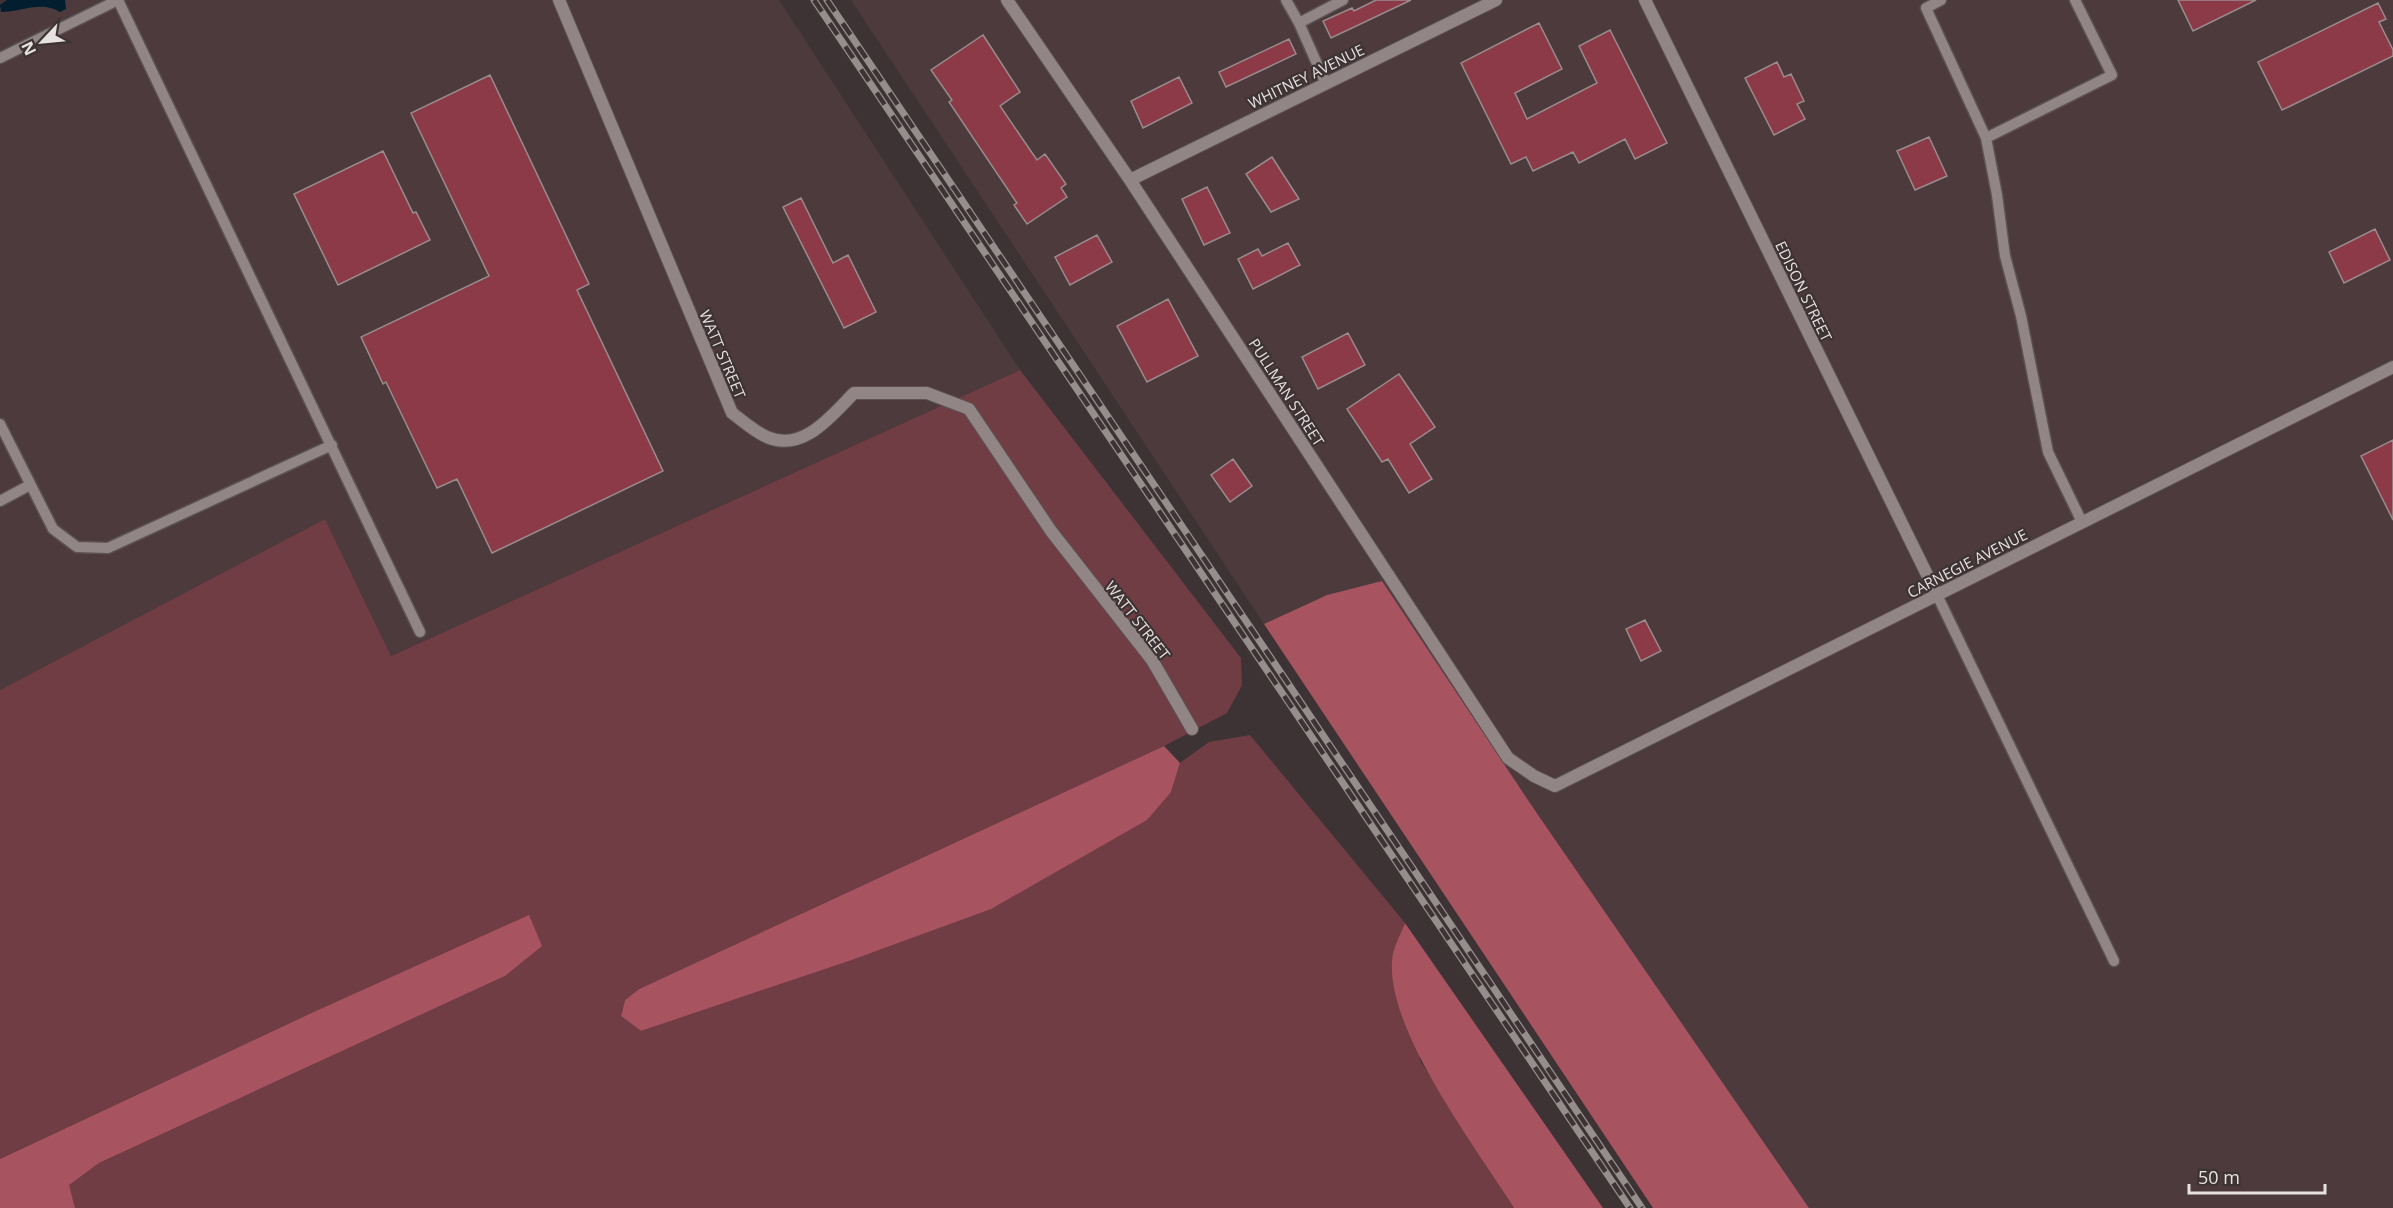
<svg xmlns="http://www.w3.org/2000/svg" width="2393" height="1208" viewBox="0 0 2393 1208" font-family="'Open Sans',sans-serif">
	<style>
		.built { fill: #4c3a3c }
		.green { fill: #713d45 }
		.forest { fill: #a85360 }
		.water { fill: #031f2f }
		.building { fill: #8c3948; stroke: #998c8d; stroke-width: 1.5 }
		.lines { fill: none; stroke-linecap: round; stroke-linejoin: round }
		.service-casing { stroke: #5c5253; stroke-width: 13 }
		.minor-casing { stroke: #5c5253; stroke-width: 14 }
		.service { stroke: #928586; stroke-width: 10 }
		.minor { stroke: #928586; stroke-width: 12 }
		.rail-casing { stroke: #968d8d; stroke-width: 7 }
		.rail { stroke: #3e3334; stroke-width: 4.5; stroke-dasharray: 14; stroke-linecap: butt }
		.labels { text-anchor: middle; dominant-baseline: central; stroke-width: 4.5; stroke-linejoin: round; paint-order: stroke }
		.street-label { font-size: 15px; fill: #e8e1e1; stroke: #3e3334 }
	</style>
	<rect width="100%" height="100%" fill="#3e3334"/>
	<path class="built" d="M16 0H779L1020 370 391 656 325 519 0 690V8Z
		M851 0H2393V1208H1809L1534 809 1382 582 1327 595 1264 624Z"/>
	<path class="green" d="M1020 370 1241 658 1242 685 1227 713 1164 746 639 989 625 1000 621 1016 641 1031 846 962 1171 792 1180 763 1209 742 1250 735 1405 923 1392 960 1421 1062 1514 1208H75L68 1185 99 1163 505 976 305 1016 0 1159V690L325 519 391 656Z"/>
	<path class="forest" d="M1382 581 1534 809 1809 1208H1653L1264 624 1327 595Z
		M1164 746 1180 763 1171 792 1147 820 991 909 846 962 641 1031 621 1016 625 1000 639 989Z
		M529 915 542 946 505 976 99 1163 69 1185 75 1208H0V1159L305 1016Z
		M1405 923 1603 1208H1514C1476 1147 1388 1033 1392 962 1392 949 1401 934 1405 923Z"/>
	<path class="water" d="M7 0H65L66 9 60 12C42 0 20 12 1 12L0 5Z"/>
	<path class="building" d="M1376 0H1411L1331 38 1323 21 1352 8 1354 11Z
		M2178 0H2256L2193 31Z
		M2378 3 2386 19 2379 22 2393 50V56L2282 110 2258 62Z
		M1539 23 1562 69 1515 93 1527 119 1597 83 1579 46 1610 30 1667 143 1635 159 1625 139 1579 163 1573 152 1533 171 1526 157 1511 164 1461 63Z
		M983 35 1020 92 1000 106 1037 160 1045 154 1066 184 1061 188 1067 197 1027 224 1014 205 1017 203 949 102 952 100 931 70Z
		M1289 39 1296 54 1226 87 1219 72Z
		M1777 62 1784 77 1791 74 1804 101 1797 104 1805 119 1774 135 1745 78Z
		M490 75 589 284 577 290 663 471 492 553 457 479 437 488 386 382 383 384 361 337 489 276 411 113Z
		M1179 77 1192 103 1143 128 1131 101Z
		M1929 137 1947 176 1915 190 1897 151Z
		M383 151 413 213 416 212 430 240 338 285 294 194Z
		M1272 157 1299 199 1271 212 1246 174Z
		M1207 187 1230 233 1204 245 1182 199Z
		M801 198 833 263 848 255 876 312 844 328 783 207Z
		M2375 229 2390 260 2344 283 2329 252Z
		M1097 235 1112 262 1070 285 1055 257Z
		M1288 243 1300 265 1253 289 1238 259 1258 249 1262 256Z
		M1168 299 1198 356 1147 382 1117 326Z
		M1348 333 1365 365 1318 389 1302 357Z
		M1399 374 1435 427 1410 444 1432 479 1409 493 1388 459 1382 462 1347 409Z
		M2393 440V520L2361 456Z
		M1233 459 1252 486 1230 502 1211 475Z
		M1645 620 1661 651 1641 661 1626 629Z"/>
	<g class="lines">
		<g class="service-casing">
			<path id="service" d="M118 0 420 632
				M1286 0 1299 23
				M1941 0 1926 8 1986 138 2112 75 2075 0
				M0 58 118 0
				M1326 84 1299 23 1343 0
				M1986 138 1997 195 2005 256 2021 316 2048 452 2082 522
				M0 424 53 529 77 547 108 548 332 445
				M0 501 30 485
				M1937 595 2114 961"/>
		</g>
		<g class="minor-casing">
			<path id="minor" d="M559 0 732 413C743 421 755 432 767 437 803 453 832 415 854 393H927L969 409 1051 531 1152 660 1192 729
				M1007 0 1130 180 1508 758 1534 776 1555 786 2393 367
				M1645 0 1937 595
				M1130 180 1496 0"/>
		</g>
		<use href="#service" class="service"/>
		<use href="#minor" class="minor"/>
		<g class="rail-casing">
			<path id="rail" d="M814 0 1630 1208
				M827 0 1642 1208"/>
		</g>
		<use href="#rail" class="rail"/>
	</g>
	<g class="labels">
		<g class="street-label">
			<text transform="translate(1306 76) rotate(-26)">WHITNEY AVENUE</text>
			<text transform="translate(1804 291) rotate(64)">EDISON STREET</text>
			<text transform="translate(723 354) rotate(67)">WATT STREET</text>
			<text transform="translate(1287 392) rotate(57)">PULLMAN STREET</text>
			<text transform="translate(1967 563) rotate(-27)">CARNEGIE AVENUE</text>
			<text transform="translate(1138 620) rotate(52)">WATT STREET</text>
		</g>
	</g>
	<g transform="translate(42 42) rotate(244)" stroke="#3e3334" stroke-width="4.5" paint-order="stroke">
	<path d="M0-4.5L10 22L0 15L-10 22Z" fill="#e8e1e1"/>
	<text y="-9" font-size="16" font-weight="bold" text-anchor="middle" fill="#e8e1e1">N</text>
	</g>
	<path d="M2189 1184v9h136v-9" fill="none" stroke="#e8e1e1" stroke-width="3"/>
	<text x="2198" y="1184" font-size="18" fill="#e8e1e1" stroke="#3e3334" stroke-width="4.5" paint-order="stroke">50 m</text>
</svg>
